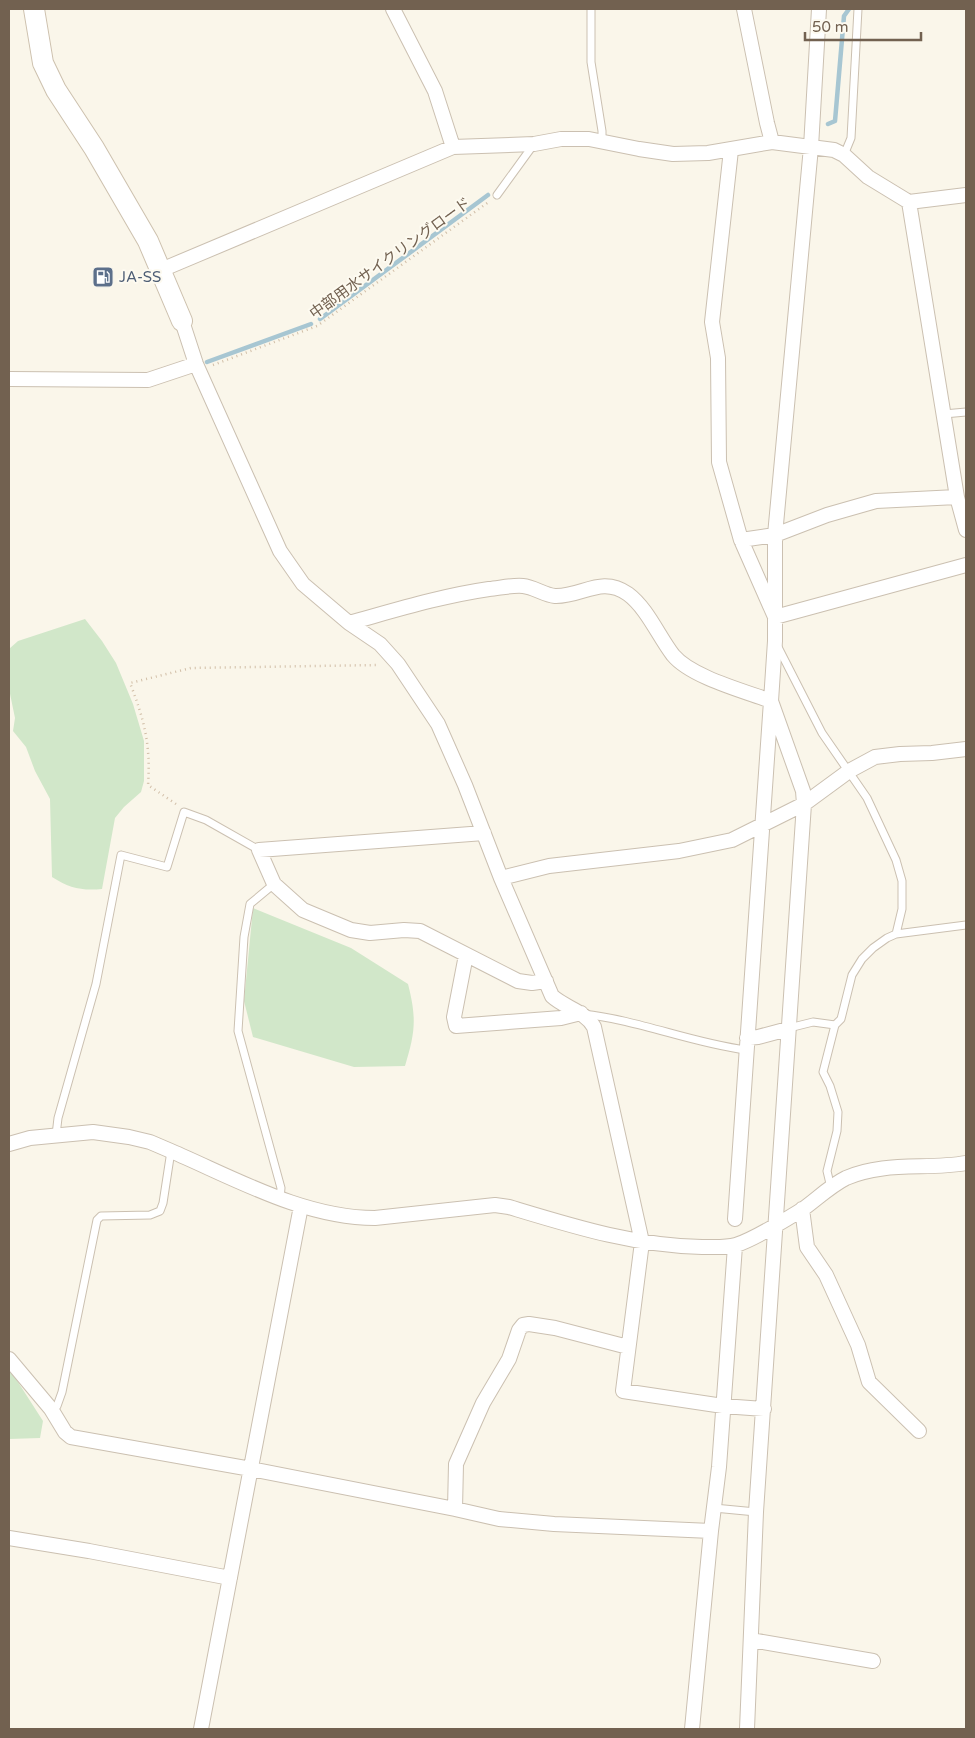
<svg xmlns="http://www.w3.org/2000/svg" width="975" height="1738" viewBox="0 0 975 1738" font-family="'Varela Round','Noto Sans JP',sans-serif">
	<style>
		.green { fill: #d1e7c9 }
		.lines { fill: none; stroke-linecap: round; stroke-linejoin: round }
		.stream { stroke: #a7c6d2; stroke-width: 4.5 }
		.lane-casing { stroke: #cbc0b1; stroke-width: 9 }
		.street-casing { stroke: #cbc0b1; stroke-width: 16 }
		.secondary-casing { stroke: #cdc1ae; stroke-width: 22 }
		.path { stroke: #d1bea7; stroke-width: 2.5; stroke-dasharray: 1 4; stroke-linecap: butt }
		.lane { stroke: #fff; stroke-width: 7 }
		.street { stroke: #fff; stroke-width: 14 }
		.secondary { stroke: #fff; stroke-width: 20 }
		.labels { text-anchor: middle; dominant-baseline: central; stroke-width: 4; stroke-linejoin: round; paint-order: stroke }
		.street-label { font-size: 15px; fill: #726150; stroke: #fdfaf0 }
		.service-label { font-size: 15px; fill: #4e5e75; stroke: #fdfaf0; text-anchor: start }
	</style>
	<rect width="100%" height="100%" fill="#faf6ea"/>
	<path class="green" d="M85 619 102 641 116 663 133 704 144 741V781L141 792 124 807 115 818 102 889C82 891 69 888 52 877L50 799 35 771 26 747 13 731 15 718 9 689V649L18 641Z
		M253 908 351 948 408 984C417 1019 415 1033 405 1066L354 1067 253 1037 244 1001Z
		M9 1368 43 1421 40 1438 9 1439Z"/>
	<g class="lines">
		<path class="stream" d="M828 124 835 121 844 16 849 9
			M320 319 488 195
			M207 362 311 324"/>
		<g class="lane-casing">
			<path id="lane" d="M591 9V62L602 131V140
				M844 155 851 138 858 9
				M497 195 534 144
				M944 414 966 412
				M778 647 822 733 867 798 896 860 902 881V909L896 934 887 938 873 948 862 959 852 975 841 1019 835 1025 823 1072 830 1086 838 1112 837 1131 827 1171 831 1188
				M274 884 250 904 244 937 238 1031 281 1188 280 1198
				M896 934 966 925
				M583 1014C639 1020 691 1043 746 1050
				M789 1028 813 1022 835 1025
				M56 1135 58 1118 96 984 121 855 167 867 184 812 206 820 259 850
				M51 1409 57 1406 62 1392 97 1220 101 1216 150 1215 160 1211 163 1203 171 1151
				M714 1508 756 1512"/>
		</g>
		<g class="street-casing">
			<path id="street" d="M393 9 435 91 453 147
				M744 9 767 123 772 142
				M731 150 712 322 718 358 719 462 741 540 775 617 966 565
				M909 202 957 497 966 530
				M161 270 453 147 534 144 561 139H589L639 149 673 154 708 153 772 142 834 150 844 155 868 177 909 202 966 195
				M182 321 196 364 280 551 303 584 349 623 380 644 398 664 438 724 465 785 501 878 552 996C565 1008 585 1011 594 1027L642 1242 623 1391 723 1406 764 1409
				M9 379 148 380 196 364
				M741 540 775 535 827 515 876 501 957 497
				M349 623C396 610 441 596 489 589 500 588 512 585 523 586 534 587 544 595 555 596 582 597 601 575 628 594 647 608 659 637 673 655 691 677 744 691 771 701L735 1219
				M484 833 259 850 274 884 303 910 351 930 370 933 404 930 420 931 518 981 532 983 546 981
				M501 878 549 866 679 851 732 840 804 804 849 771 875 757 900 754 932 753 966 749
				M466 955 454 1017 456 1026 561 1018 581 1013
				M747 1038 758 1037 788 1029
				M9 1144 30 1138 93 1132 129 1137 150 1142 171 1151C236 1179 304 1218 375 1218L495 1205 509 1207C572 1226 635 1246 702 1247 712 1247 726 1248 736 1245 755 1239 785 1220 803 1209 817 1199 830 1186 846 1178 884 1161 927 1170 966 1163
				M802 1209 807 1247 826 1275 858 1345 869 1382 919 1431
				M9 1359 51 1409 65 1432 71 1437 251 1469 455 1509 499 1519 554 1524 711 1531
				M455 1509 456 1464 483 1403 509 1359 519 1330 523 1325 529 1324 555 1328 628 1347
				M9 1538 89 1551 230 1578
				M751 1640 873 1661
				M201 1729 301 1206
				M692 1729 711 1531 719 1467 735 1246
				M747 1729 756 1512 804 804 803 791 771 701 775 641V535L811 147 819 9"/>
		</g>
		<g class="secondary-casing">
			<path id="secondary" d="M34 9 43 63 56 90 94 148 148 241 182 321"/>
		</g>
		<path class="path" d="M213 365 317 326 490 201
			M176 804 148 785C151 745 144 719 130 683L191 668 379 665"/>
		<use href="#lane" class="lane"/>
		<use href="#street" class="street"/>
		<use href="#secondary" class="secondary"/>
	</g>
	<defs>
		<g id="fuel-square" transform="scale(1.125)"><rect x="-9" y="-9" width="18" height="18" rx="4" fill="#5c6f8a" stroke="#fdfaf0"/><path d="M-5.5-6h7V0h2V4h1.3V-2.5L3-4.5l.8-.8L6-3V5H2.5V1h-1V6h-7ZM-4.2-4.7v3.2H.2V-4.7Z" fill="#fff"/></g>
	</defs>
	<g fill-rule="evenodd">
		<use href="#fuel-square" x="103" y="277"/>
	</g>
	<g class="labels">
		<g class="street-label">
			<text transform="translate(390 258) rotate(-36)">中部用水サイクリングロード</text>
		</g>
		<g class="service-label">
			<text x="119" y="277">JA-SS</text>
		</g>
	</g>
	<rect width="975" height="1738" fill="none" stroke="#726150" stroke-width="20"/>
	<path d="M805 32v8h116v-8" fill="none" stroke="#726150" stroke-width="2.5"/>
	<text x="812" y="32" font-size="15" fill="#726150" stroke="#fdfaf0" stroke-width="4" paint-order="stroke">50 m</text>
</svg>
